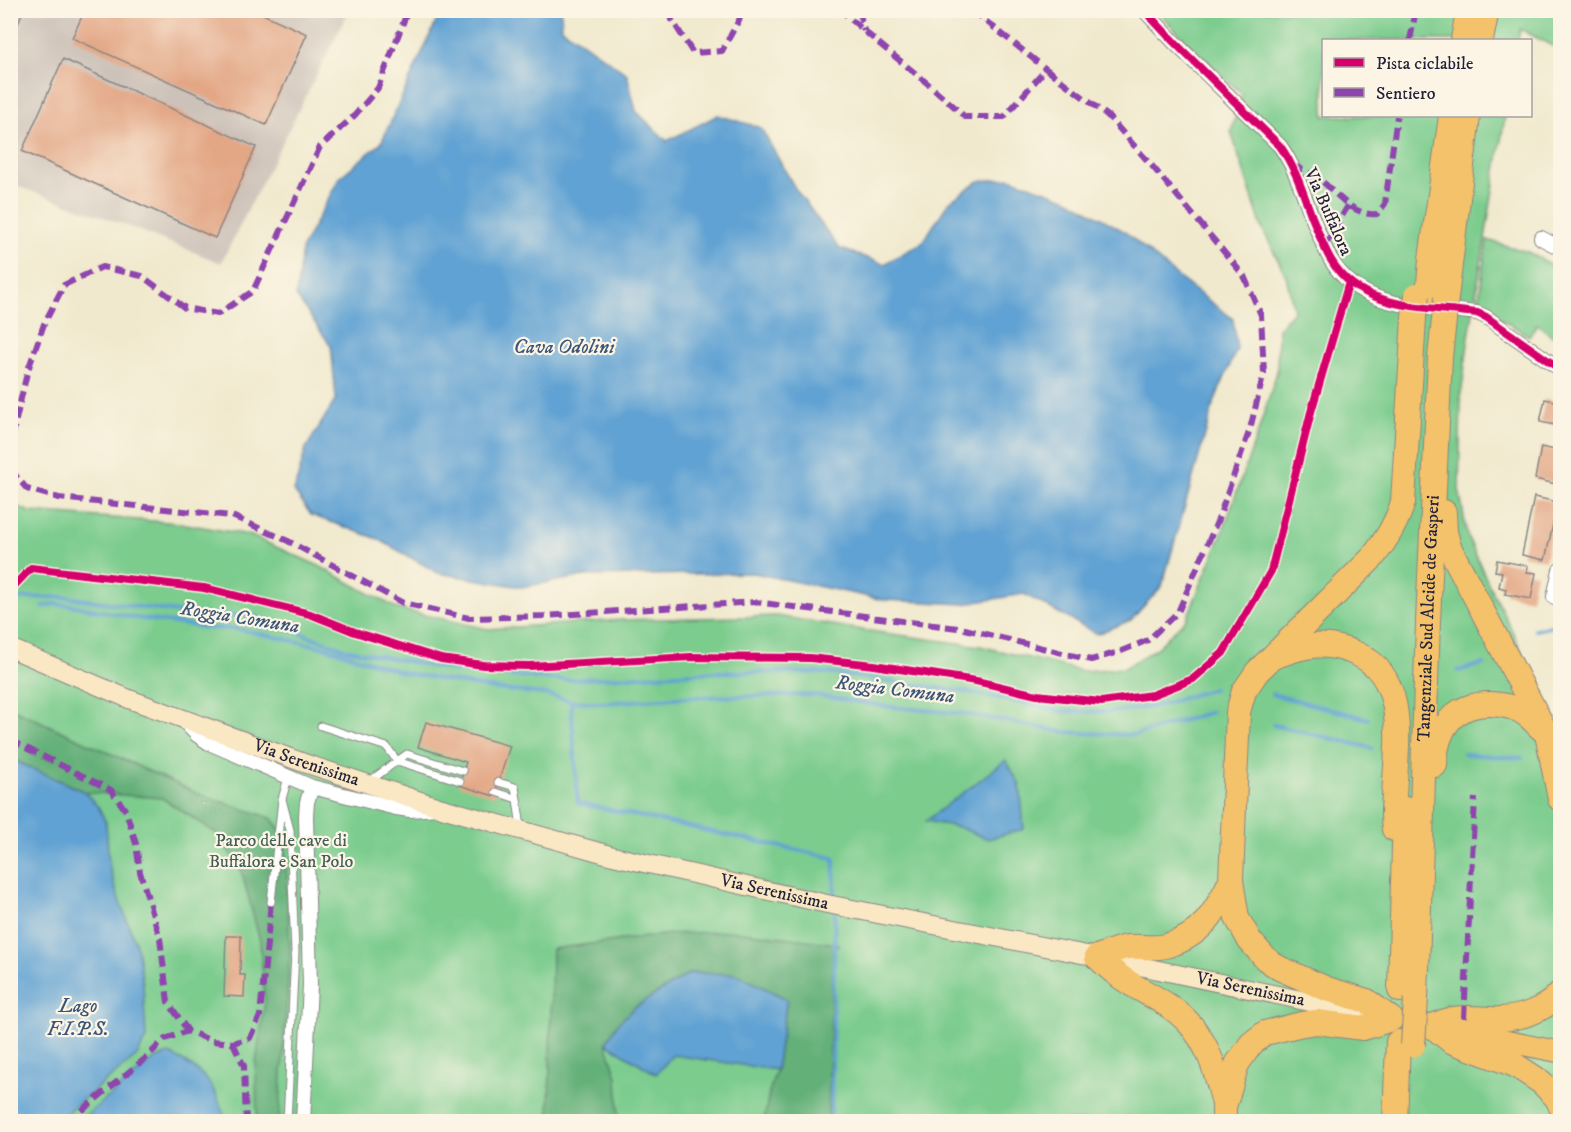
<svg xmlns="http://www.w3.org/2000/svg" width="1571" height="1132" viewBox="0 0 1571 1132" font-family="'IM FELL DW Pica',serif">
	<style>
		.industrial { fill: #cdc2b9 }
		.green { fill: #7bcc8e; stroke: #4e7764; stroke-width: 1.5 }
		.forest { fill: #64b079; stroke: #43695a; stroke-width: 1.5 }
		.water { fill: #60a2d3; stroke: #416287; stroke-width: 1.5 }
		.lines { fill: none; stroke-linecap: round; stroke-linejoin: round }
		.stream { stroke: #60a2d3; stroke-width: 4 }
		.building { fill: #e3a786 }
		.lane-casing { stroke: #898684; stroke-width: 9 }
		.street-casing { stroke: #898684; stroke-width: 16 }
		.secondary-casing { stroke: #898684; stroke-width: 20 }
		.primary-casing { stroke: #898684; stroke-width: 23 }
		.highway-casing { stroke: #898684; stroke-width: 26 }
		.lane { stroke: #fff; stroke-width: 7 }
		.street { stroke: #fff; stroke-width: 14 }
		.secondary { stroke: #fae7c3; stroke-width: 18 }
		.primary { stroke: #f3c26a; stroke-width: 21 }
		.highway { stroke: #f3c26a; stroke-width: 24 }
		.highway-bridge-casing { stroke: #898684; stroke-width: 26; stroke-linecap: butt }
		.highway-bridge { stroke: #f3c26a; stroke-width: 24 }
		.quiet { stroke: #8e44ad; stroke-width: 6; stroke-dasharray: 12 6; stroke-linecap: butt }
		.cycleway-casing { stroke: #fcf5e5; stroke-width: 11 }
		.cycleway { stroke: #d6006c; stroke-width: 8 }
		.labels { text-anchor: middle; dominant-baseline: central; stroke-width: 4.5; stroke-linejoin: round; paint-order: stroke }
		.street-label { font-size: 18px; fill: #22223b; stroke: #fcf5e5 }
		.park-label { font-size: 18px; fill: #415e58; stroke: #fcf5e5 }
		.water-label { font-size: 20px; font-style: italic; fill: #3b5578; stroke: #fcf5e5 }
	</style>
	<rect width="100%" height="100%" fill="#fcf5e5"/>
	<filter id="ink" filterUnits="userSpaceOnUse"><feTurbulence type="fractalNoise" baseFrequency=".0167" numOctaves="2"/><feDisplacementMap in="SourceGraphic" scale="12" xChannelSelector="R" yChannelSelector="G"/><feConvolveMatrix kernelMatrix="1 2 1 2 8 2 1 2 1" color-interpolation-filters="sRGB"/></filter>
	<filter id="wash" filterUnits="userSpaceOnUse"><feTurbulence type="fractalNoise" baseFrequency=".008" numOctaves="4" result="noise"/><feDisplacementMap in="SourceGraphic" scale="24" xChannelSelector="R" yChannelSelector="G"/><feGaussianBlur stdDeviation="1.35" result="paint"/><feColorMatrix in="noise" values="0 0 0 0 0 0 0 0 0 0 0 0 0 0 0 0 0 1.4 0 .05"/><feComposite in="paint" operator="in"/></filter>
	<g filter="url(#wash)">
		<rect width="100%" height="100%" fill="#f0e9cd"/>
		<path class="industrial" d="M11 11H349L221 263 123 224 11 184Z"/>
		<path class="green" d="M1157 11H1560V50L1520 29 1518 40H1324V116H1505L1468 343 1461 396 1459 489 1467 535 1489 585 1510 626 1557 729 1560 746V1121H11L10 504 31 512 180 523 249 535 319 566 398 609 488 629 621 620 777 616 862 630 980 646 1082 671 1125 668 1158 647 1187 618 1221 536 1258 432 1277 372 1278 329 1294 310 1286 276 1262 228 1231 132 1242 94 1187 42Z
			M1487 240 1528 252 1560 270V342L1537 324 1529 336 1478 305Z"/>
		<path class="forest" d="M11 708 201 795 271 818 285 836 290 951 279 1121H257L256 1063 265 1001 260 941 241 869 216 833 162 798 85 792 11 759Z
			M735 931 838 944 833 952 828 1121H764L769 1093 776 1070 787 999 736 974 690 973 635 1007 606 1043 617 1077 619 1121 549 1122 552 949 670 934Z"/>
		<path class="water" d="M441 11H561L562 28 627 74 636 111 667 141 718 115 761 128 795 188 839 248 884 264 922 243 949 202 979 181 1010 178 1068 199 1124 231 1179 278 1233 319 1237 349 1215 400 1162 586 1131 620 1097 634 1024 594 964 604 884 600 754 573 586 576 521 587 438 573 378 539 311 515 294 491 306 448 336 399 331 346 296 296 302 248 340 177 381 143Z
			M11 759 85 792 99 808 106 823 109 865 118 897 137 947 143 984 146 1038 137 1056 56 1121H11Z
			M1006 760 1020 785 1024 829 988 839 958 827 926 821Z
			M690 973 736 974 787 999 776 1070 673 1055 656 1074 606 1043 618 1023 635 1007Z
			M169 1054C207 1072 213 1083 226 1121H79L156 1058Z"/>
		<g class="lines">
			<path class="stream" d="M10 603 22 598 66 597 206 616 250 615 345 649 456 671 565 680 714 672 828 673 974 693 1061 711 1111 712 1152 707 1213 689
				M43 607 54 604 70 605 137 618 209 628 238 629 327 648 405 673 494 689 545 694 571 701 602 703 687 697 814 695 883 706 967 714 1063 732 1135 735 1211 712
				M1535 630 1560 624
				M1458 671 1483 664
				M1272 694 1368 719
				M571 701 578 803 834 858 835 899
				M1273 725 1372 748
				M1464 754 1522 758
				M831 1122 835 910"/>
		</g>
		<g id="blocks">
			<path class="building" d="M10 10H23L11 43H10Z
				M85 10H254L307 34 266 125 72 38Z
				M63 59 256 147 215 238 22 151Z
				M1545 399 1560 402V426L1540 422Z
				M1541 447 1560 451V485L1535 479Z
				M1534 497 1558 502 1545 560 1522 555Z
				M1497 560 1528 566 1527 572 1536 573 1531 599 1505 594 1506 589 1499 587 1502 572 1495 571Z
				M426 722 510 746 494 796 459 785 466 762 418 747Z
				M226 936H241L240 975H245L244 997 224 996Z"/>
		</g>
	</g>
	<g filter="url(#ink)">
		<use href="#blocks" fill-opacity="0" stroke="#898684" stroke-width="1.5"/>
		<g class="lines">
			<g class="lane-casing">
				<path id="lane" d="M321 726 387 747 397 761 407 754 463 771
					M370 781 397 761 460 781
					M498 782 515 787 517 799
					M496 792 517 799 521 828
					M282 799 290 830 295 952 287 1122
					M271 902 282 799 288 778"/>
			</g>
			<g class="street-casing">
				<path id="street" d="M1144 10 1174 42 1280 146C1295 167 1303 193 1312 217 1318 231 1323 247 1331 260 1361 311 1425 306 1477 313L1486 317 1560 369
					M1541 238 1560 248
					M1554 597 1560 570
					M183 720 197 735 209 743 312 787 396 808 410 810 437 808
					M303 1122 310 985 306 816 307 802 312 787"/>
			</g>
			<g class="secondary-casing">
				<g id="secondary">
					<path id="s1" d="M10 648 129 699 304 763 442 808 613 856 827 904 1097 957 1386 1018"/>
				</g>
			</g>
			<g class="primary-casing">
				<path id="primary" d="M1435 1027 1560 1052"/>
			</g>
			<g class="highway-casing">
				<g id="highway">
					<path d="M1463 40 1468 10"/>
					<path d="M1481 40 1487 10"/>
					<path d="M1428 296 1431 259 1451 116"/>
					<path d="M1446 298 1468 116"/>
					<path d="M1444 512 1445 532 1449 547 1547 734 1560 799"/>
					<path d="M1276 656C1306 645 1326 640 1357 654 1410 677 1396 750 1394 796 1393 807 1392 818 1394 829"/>
					<path d="M1435 765C1436 730 1452 704 1490 704 1503 704 1519 708 1529 717 1534 721 1538 726 1543 730"/>
					<path d="M1097 957C1105 964 1113 972 1122 978 1143 993 1169 1002 1187 1021 1209 1043 1217 1075 1224 1104"/>
					<path d="M1097 957C1107 954 1118 948 1128 947 1140 946 1153 949 1165 946 1202 937 1216 911 1231 880"/>
					<path d="M1400 990 1405 809"/>
					<path id="s2" d="M1416 999 1428 621 1440 357 1444 320"/>
					<path d="M1391 1019 1367 1001 1327 989 1279 968 1266 959 1250 941 1237 918 1231 880 1238 712 1244 691 1257 672 1373 557C1387 539 1397 523 1403 502L1414 317"/>
					<path d="M1432 1026 1451 1041 1515 1065 1541 1082 1557 1098 1560 1105"/>
					<path d="M1432 1026C1439 1024 1446 1020 1454 1019 1469 1016 1486 1020 1501 1019 1522 1018 1547 1009 1560 993"/>
					<path d="M1224 1122V1107L1237 1064 1251 1044 1265 1033 1302 1024 1317 1022 1363 1028 1391 1019"/>
					<path d="M1395 1122 1398 1042"/>
				</g>
			</g>
			<use href="#lane" class="lane"/>
			<use href="#street" class="street"/>
			<use href="#secondary" class="secondary"/>
			<use href="#primary" class="primary"/>
			<use href="#highway" class="highway"/>
			<g class="highway-bridge-casing">
				<path id="highway-bridge" d="M1414 317 1417 295
					M1444 320 1446 298
					M1413 1045 1416 999"/>
			</g>
			<use href="#highway-bridge" class="highway-bridge"/>
			<path class="quiet" d="M671 10 672 20 693 53 722 51 740 18 741 10
				M859 10 864 31
				M972 10 1046 69
				M1410 40 1416 10
				M1292 165C1300 169 1310 172 1318 178 1335 191 1353 217 1377 214L1385 204 1397 116
				M1324 247 1349 204
				M10 456 14 428 27 373 44 324 64 285 102 267 142 276 185 308 218 314 253 291 320 147 355 115 378 88 408 10
				M10 469 27 489 59 498 232 516 288 541 403 603 469 618 544 616 755 602 965 629 1091 660 1119 652 1148 640 1178 612 1219 517 1250 429 1264 373 1261 315 1244 276 1153 167 1108 116 1046 69 1004 117H965C926 79 881 48 841 10
				M10 740 111 790 126 811 136 844 140 872 160 938 168 1002 188 1031 212 1041 233 1043 250 1038 260 1016 271 902
				M1464 1018 1475 798
				M233 1043 244 1066 246 1122
				M68 1122 147 1057 165 1039 188 1031"/>
			<g class="cycleway-casing">
				<path id="cycleway" d="M1144 10 1174 42 1280 146C1295 167 1303 193 1312 217 1318 231 1323 247 1331 260 1361 311 1425 306 1477 313L1486 317 1560 369
					M10 590 31 568 204 588 310 614 355 632 441 659 483 665 529 666 691 657 810 658 874 665 976 681 1037 695 1101 702 1152 695 1193 679 1223 653 1271 571 1311 412 1349 282"/>
			</g>
			<use href="#cycleway" class="cycleway"/>
		</g>
	</g>
	<g class="labels">
		<g class="street-label">
			<text transform="translate(1328 212) rotate(66)">Via Buffalora</text>
			<text stroke="none"><textPath href="#s2" startOffset="381">Tangenziale Sud Alcide de Gasperi</textPath></text>
			<text stroke="none"><textPath href="#s1" startOffset="318">Via Serenissima</textPath></text>
			<text stroke="none"><textPath href="#s1" startOffset="804">Via Serenissima</textPath></text>
			<text stroke="none"><textPath href="#s1" startOffset="1290">Via Serenissima</textPath></text>
		</g>
		<g class="park-label">
			<text x="281" y="841">Parco delle cave di<tspan x="281" dy="21">Buffalora e San Polo</tspan></text>
		</g>
		<g class="water-label">
			<text x="564" y="347">Cava Odolini</text>
			<text transform="translate(240 618) rotate(9)">Roggia Comuna</text>
			<text transform="translate(895 690) rotate(7)">Roggia Comuna</text>
			<text x="78" y="1006">Lago<tspan x="78" dy="23">F.I.P.S.</tspan></text>
		</g>
	</g>
	<rect width="1571" height="1132" fill="none" stroke="#fcf5e5" stroke-width="36"/>
	<rect x="1322" y="39" width="210" height="78" fill="#fcf5e5" stroke="#a5a1a1" stroke-width="1.5"/>
	<rect x="1334" y="58" width="30" height="9" fill="#d6006c" stroke="#a5a1a1" stroke-width="1.5"/>
	<text x="1376" y="69" font-size="18" fill="#22223b">Pista ciclabile</text>
	<rect x="1334" y="88" width="30" height="9" fill="#8e44ad" stroke="#a5a1a1" stroke-width="1.5"/>
	<text x="1376" y="99" font-size="18" fill="#22223b">Sentiero</text>
</svg>
